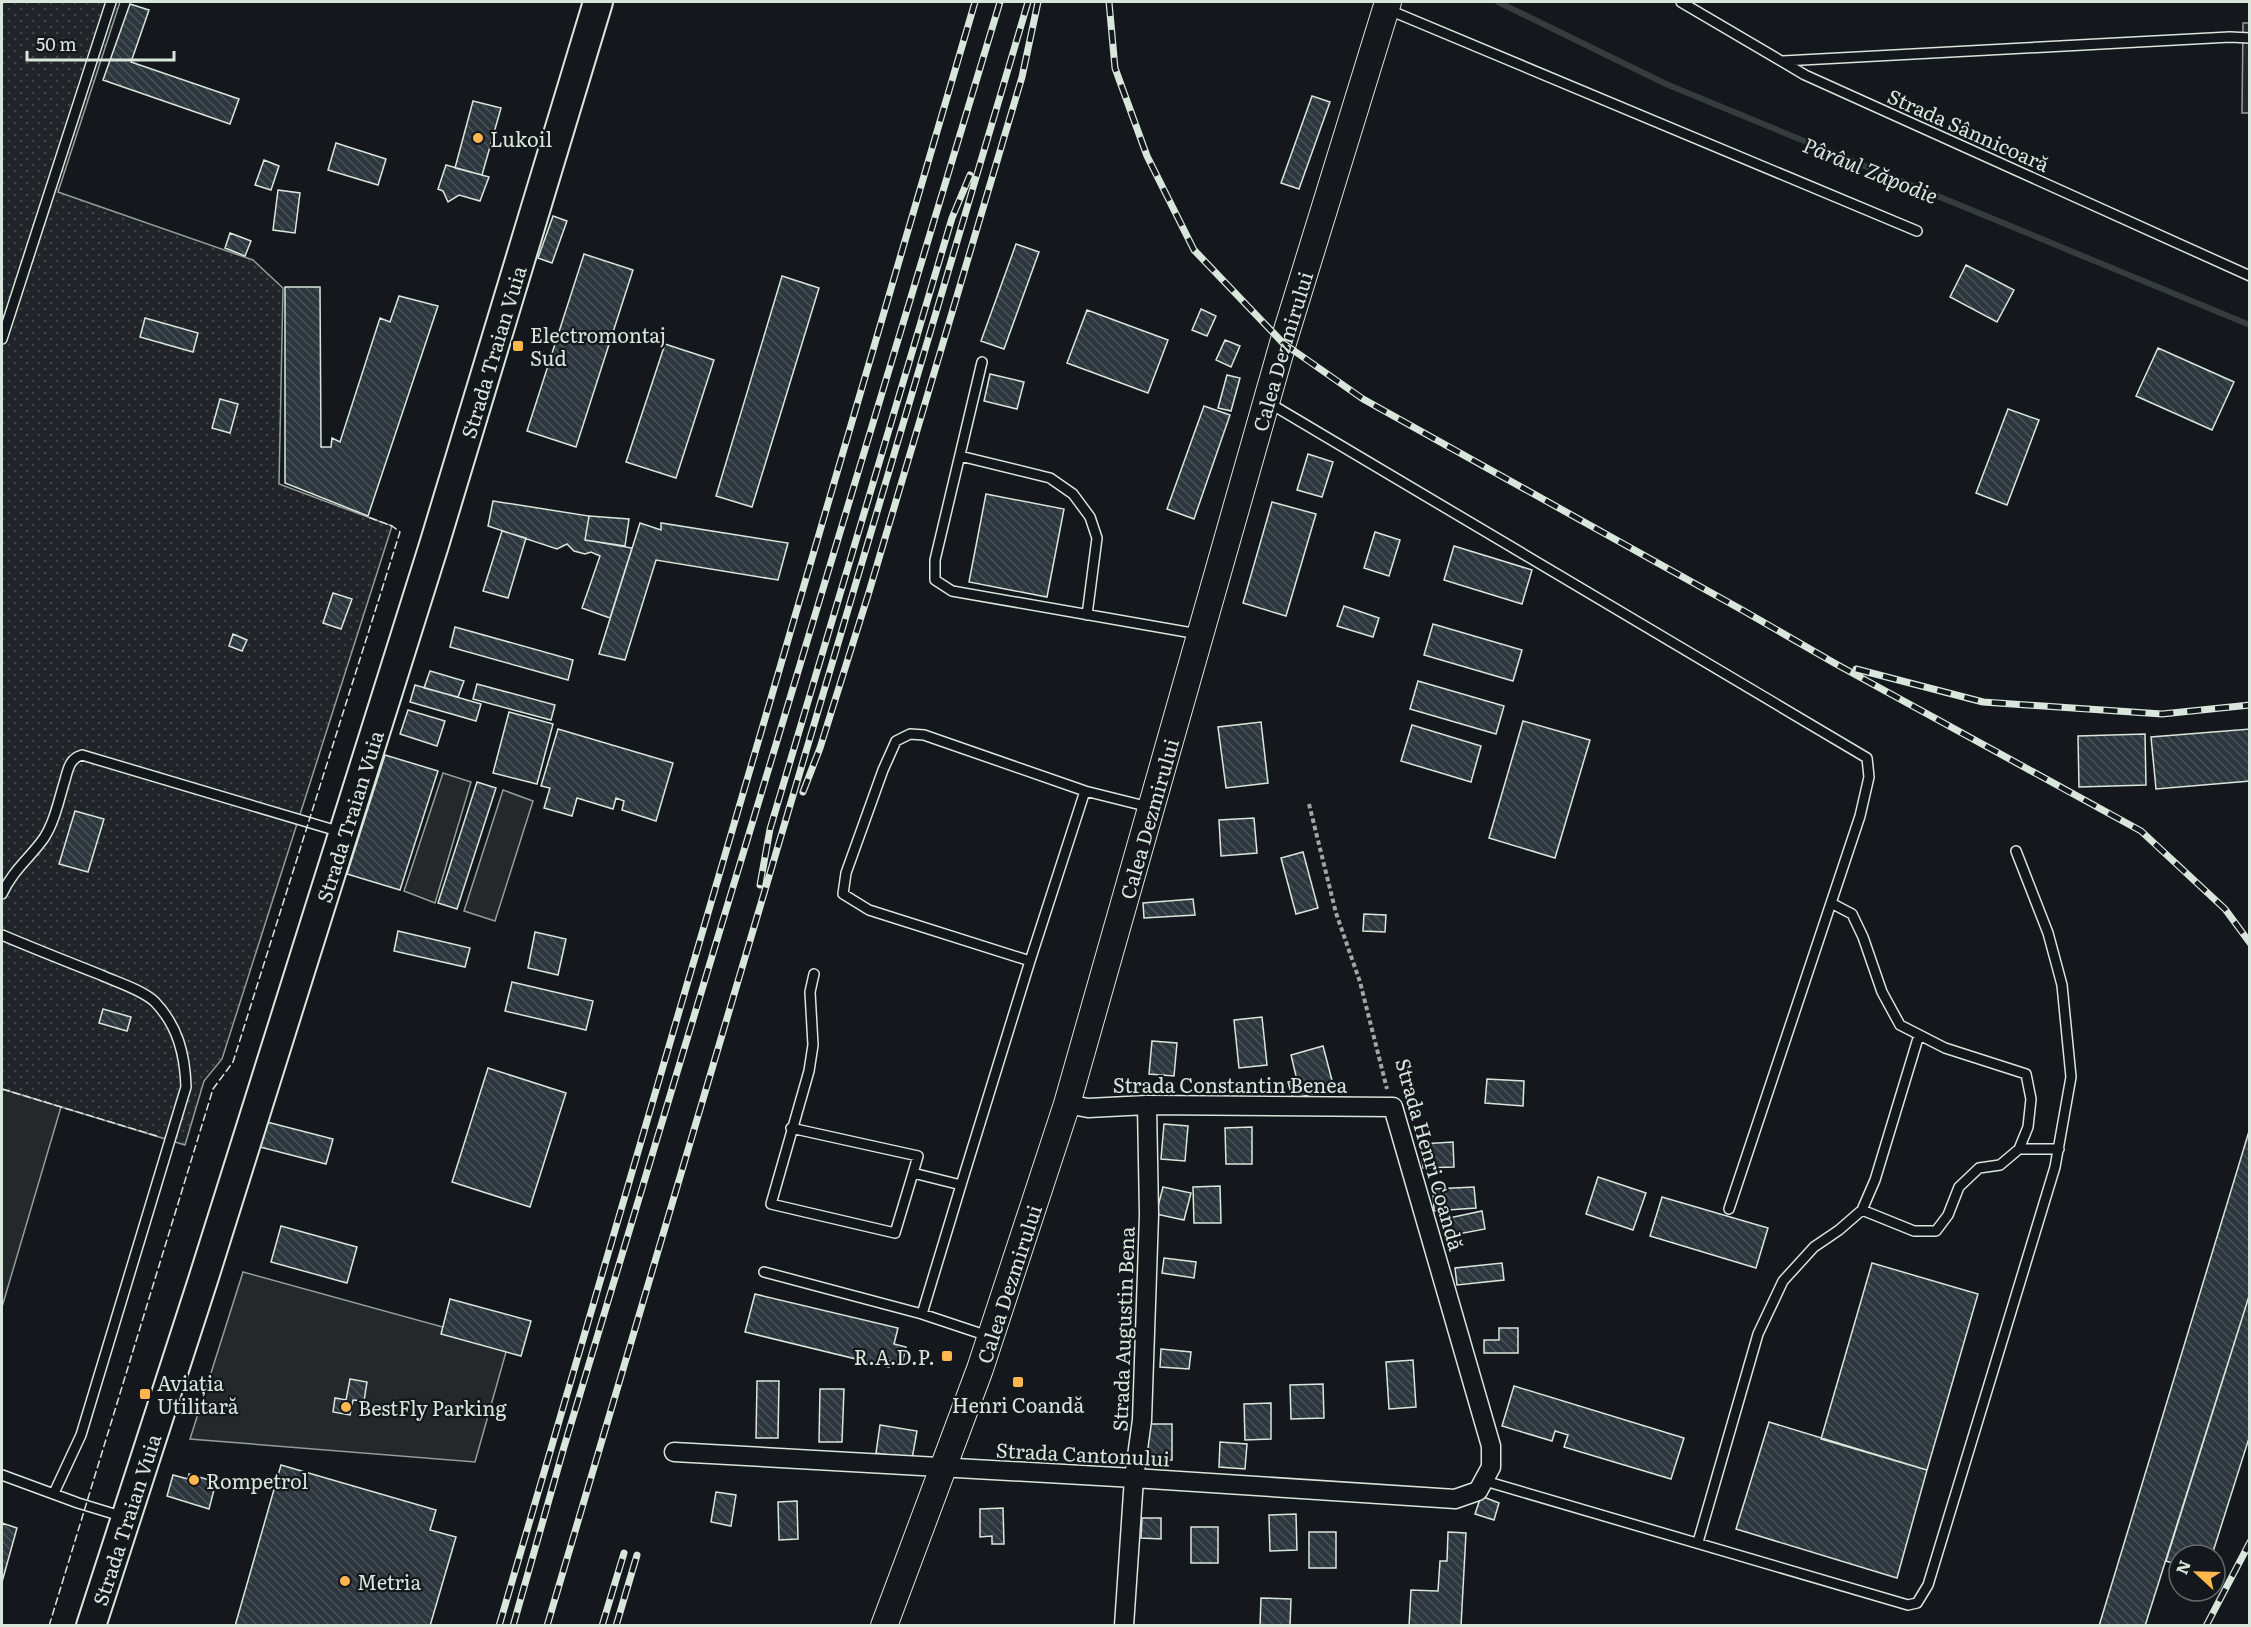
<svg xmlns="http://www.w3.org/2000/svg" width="2251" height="1627" viewBox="0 0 2251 1627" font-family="Literata,serif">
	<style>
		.grass { fill: url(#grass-dots); stroke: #939e99; stroke-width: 1.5 }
		.parking { fill: #24282b; stroke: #939e99; stroke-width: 1.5 }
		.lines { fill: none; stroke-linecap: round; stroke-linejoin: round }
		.stream { stroke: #363b3e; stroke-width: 6 }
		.building { fill: url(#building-back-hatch); stroke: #d8e6dc; stroke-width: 1.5 }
		.lane-casing { stroke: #d8e6dc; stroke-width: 12 }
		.street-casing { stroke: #d8e6dc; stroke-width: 21 }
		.secondary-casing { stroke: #d8e6dc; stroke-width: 28 }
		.primary-casing { stroke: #d8e6dc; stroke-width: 32 }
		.path { stroke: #9da8a2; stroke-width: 4; stroke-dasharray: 4.5 3; stroke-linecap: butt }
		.lane { stroke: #14181c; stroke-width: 9 }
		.street { stroke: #14181c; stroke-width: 18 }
		.secondary { stroke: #14181c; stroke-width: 26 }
		.primary { stroke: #14181c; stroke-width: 28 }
		.rail-casing { stroke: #d8e6dc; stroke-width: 7 }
		.rail { stroke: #14181c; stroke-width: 4.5; stroke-dasharray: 14; stroke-linecap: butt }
		.fence { stroke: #d8e6dc; stroke-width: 1.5; stroke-dasharray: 8 3; stroke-linecap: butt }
		.poi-dot { fill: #ffb74d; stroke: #14181c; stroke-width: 2 }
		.labels { text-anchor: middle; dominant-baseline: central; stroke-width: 4.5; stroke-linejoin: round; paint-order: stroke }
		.street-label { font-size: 20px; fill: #d8e6dc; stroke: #14181c }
		.poi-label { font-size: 20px; fill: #d8e6dc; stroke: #14181c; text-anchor: start }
		.water-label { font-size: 21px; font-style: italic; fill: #d8e6dc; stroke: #14181c }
	</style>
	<defs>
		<pattern id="grass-dots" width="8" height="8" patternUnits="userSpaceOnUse" patternTransform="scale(1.5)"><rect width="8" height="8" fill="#202428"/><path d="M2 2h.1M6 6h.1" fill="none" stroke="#404447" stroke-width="1.8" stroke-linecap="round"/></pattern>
		<pattern id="building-back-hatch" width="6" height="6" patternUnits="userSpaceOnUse" patternTransform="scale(1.5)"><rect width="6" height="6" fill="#2c363c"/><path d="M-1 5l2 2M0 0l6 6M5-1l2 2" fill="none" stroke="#4a5358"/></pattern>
	</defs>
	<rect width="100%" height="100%" fill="#14181c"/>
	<path class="grass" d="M2 2H120L58 192 253 260 283 288 279 484 392 526 222 1059 204 1081 185 1145 2 1089Z"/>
	<path class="parking" d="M2243 23H2249V113H2242Z
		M443 773 471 782 435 903 404 891Z
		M503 790 533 801 495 921 464 911Z
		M2 1089 61 1107 2 1307Z
		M243 1272 508 1345 475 1462 190 1439Z"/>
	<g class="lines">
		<path class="stream" d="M1498 2 1666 84 2250 325"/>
	</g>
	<path class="building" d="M130 4 149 10 131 62 239 99 230 124 103 80Z
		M1312 96 1330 102 1299 189 1281 183Z
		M473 101 501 108 482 175 455 168Z
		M336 143 386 159 378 185 328 170Z
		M264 160 279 166 271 190 255 185Z
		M446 165 489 177 480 201 459 195 448 202 443 191 438 189Z
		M278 190 300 193 295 233 273 230Z
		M553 216 567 221 552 263 538 258Z
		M230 233 251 241 245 256 225 248Z
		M1016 244 1039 252 1004 349 981 341Z
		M584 254 633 270 576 447 527 431Z
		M1966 265 2014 290 1997 322 1950 297Z
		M782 276 819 288 752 507 716 496Z
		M285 287H320L321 447H331L332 438 340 442 380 318 390 322 399 296 438 306 368 516 285 483Z
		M1201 309 1216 316 1207 336 1192 330Z
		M1087 310 1168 340 1148 393 1067 363Z
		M145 318 198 333 193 352 140 337Z
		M1225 340 1240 346 1231 367 1216 360Z
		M665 344 714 360 676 478 626 462Z
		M2158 348 2234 382 2212 430 2136 396Z
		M990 374 1024 382 1017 409 984 401Z
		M1227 375 1240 378 1231 411 1218 408Z
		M220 399 238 404 230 433 212 428Z
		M1204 406 1230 415 1194 519 1167 509Z
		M2008 409 2039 420 2007 505 1976 493Z
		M1308 454 1333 462 1322 497 1297 490Z
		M986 494 1064 509 1047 597 969 582Z
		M493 501 589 516 585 540 632 548 610 618 582 608 600 556 591 552 585 554 574 551 567 544 557 549 488 526Z
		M1272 502 1316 514 1286 616 1243 603Z
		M589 516 629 519 625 546 585 540Z
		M640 523 661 530V523L788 543 778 580 656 560 625 660 599 654Z
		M502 531 526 538 508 598 483 591Z
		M1375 532 1400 540 1389 576 1364 568Z
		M1454 546 1532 570 1522 604 1444 580Z
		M333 593 352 599 341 629 323 623Z
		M1344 606 1379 618 1373 637 1337 626Z
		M1433 624 1522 650 1513 681 1424 655Z
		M455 627 573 660 568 680 450 647Z
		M233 634 247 640 242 651 229 646Z
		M430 671 464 681 458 697 424 688Z
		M1418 681 1504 706 1496 734 1410 709Z
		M477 684 555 705 551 720 473 699Z
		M415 685 481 704 476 721 410 702Z
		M408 710 445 721 437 746 400 734Z
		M509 712 553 724 537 784 493 773Z
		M1523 721 1590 740 1555 858 1489 838Z
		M1261 722 1268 783 1226 788 1218 727Z
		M1412 725 1481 746 1471 782 1401 761Z
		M558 729 673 763 656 821 622 810 624 801 616 798 613 809 577 798 572 816 544 808 550 788 541 786Z
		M2250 729V781L2156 789 2151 737Z
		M2145 734 2146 785 2079 787 2078 736Z
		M385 755 438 771 400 890 347 874Z
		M477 782 496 788 457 909 438 903Z
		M75 811 104 819 88 872 59 864Z
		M1254 818 1257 853 1221 856 1219 820Z
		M1303 852 1318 908 1296 914 1281 858Z
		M1193 899 1195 915 1144 918 1143 903Z
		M1364 914 1386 915 1385 932 1363 931Z
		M398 931 470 948 465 967 394 951Z
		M535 932 566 939 558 975 528 968Z
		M512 982 593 1001 586 1030 505 1011Z
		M103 1009 131 1017 127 1031 99 1023Z
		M1262 1017 1267 1065 1239 1068 1234 1020Z
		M1152 1041 1177 1043 1174 1076 1149 1074Z
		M1323 1046 1334 1088 1293 1099 1288 1082 1297 1080 1291 1055Z
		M488 1068 566 1093 530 1207 452 1182Z
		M1487 1079 1524 1081 1523 1106 1485 1103Z
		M267 1122 333 1139 326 1164 260 1147Z
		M1164 1124 1188 1126 1185 1161 1161 1159Z
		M1252 1127V1164H1226L1225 1128Z
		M2250 1128V1293L2145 1626H2099Z
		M1453 1142 1454 1167 1423 1168 1421 1144Z
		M1598 1177 1646 1193 1633 1230 1586 1214Z
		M1220 1186 1221 1223H1194L1193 1187Z
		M1163 1187 1191 1193 1184 1220 1156 1214Z
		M1474 1187 1476 1208 1434 1211 1433 1189Z
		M1662 1197 1768 1228 1756 1268 1650 1236Z
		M1482 1211 1485 1229 1448 1236 1444 1219Z
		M281 1226 357 1247 347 1283 271 1262Z
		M1164 1258 1196 1262 1194 1278 1162 1273Z
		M1502 1263 1504 1280 1457 1285 1455 1268Z
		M1872 1263 1978 1294 1927 1470 1821 1439Z
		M2250 1293V1435L2212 1555H2179V1565L2166 1561Z
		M755 1294 898 1328 894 1344 906 1347 902 1364 890 1361 889 1367 745 1332Z
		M450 1299 531 1321 521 1356 441 1334Z
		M1499 1328H1518V1353H1484V1340H1499Z
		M1161 1349 1191 1352 1189 1369 1160 1367Z
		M1413 1360 1416 1407 1389 1409 1386 1362Z
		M350 1379 367 1382 364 1401 353 1400 350 1415 333 1412 335 1398 346 1400Z
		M757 1381H779L778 1438H756Z
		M1323 1384 1324 1418 1291 1419 1290 1385Z
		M1514 1386 1684 1438 1671 1479 1564 1447 1568 1435 1555 1431 1552 1441 1502 1426Z
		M820 1389H844L842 1442H819Z
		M1271 1403V1439L1245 1440 1244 1404Z
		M1769 1422 1927 1470 1897 1578 1736 1529Z
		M1145 1424H1172V1460L1146 1461Z
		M880 1425 917 1431 912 1459 876 1453Z
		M1220 1442 1247 1444 1245 1469 1219 1467Z
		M281 1465 436 1510 430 1530 456 1537 430 1626H235Z
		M189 1474 216 1482 209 1509 167 1496 173 1475 188 1479Z
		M716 1492 736 1495 731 1526 711 1522Z
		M1481 1496 1499 1503 1494 1520 1475 1514Z
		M797 1501 798 1539 779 1540 778 1502Z
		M1003 1508 1004 1544H992V1536L980 1537V1509Z
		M1296 1514 1297 1550 1270 1551 1269 1515Z
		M1142 1518H1161V1539L1141 1538Z
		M2 1523 17 1528 2 1582Z
		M1191 1527H1218V1563H1191Z
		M1309 1532H1336V1568H1309Z
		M1448 1532 1466 1533 1461 1626H1409L1411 1590 1438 1591 1440 1561H1447Z
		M1261 1598 1291 1599 1290 1626H1260Z"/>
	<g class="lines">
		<g class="lane-casing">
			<path id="lane" d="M1681 2 1805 75 2250 276
				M1389 10 1917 231
				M1783 61 2230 37 2250 38
				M2 339 111 2
				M982 362 935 560V580L952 591 1198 634
				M1269 403 1867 758 1869 777 1860 816 1729 1209
				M960 456 1050 478 1073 494 1090 517 1097 538 1087 615
				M2 894C13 870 30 858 44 838 55 821 59 799 65 780 68 769 70 758 82 755L341 832
				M1831 903 1852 914 1863 937 1882 992 1900 1025 1945 1048 2026 1074 2031 1099 2028 1127 2019 1149 2000 1165 1979 1168 1959 1187 1948 1215 1936 1231H1914L1862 1210
				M2 935C35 949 68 962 101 975 116 982 143 990 155 1002 178 1026 185 1055 186 1087L81 1435 54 1493
				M1030 961 869 910 843 894 846 873 883 770 896 741 910 734 924 735 1085 791 1149 807
				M814 974 810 992 813 1045 809 1071 771 1204 895 1233 913 1173 961 1185 922 1314
				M791 1128 918 1156 913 1173
				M2019 1149H2059
				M961 1185 1030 961 1085 791
				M764 1272 922 1314 988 1336
				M2 1475 78 1503 124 1517
				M1485 1481 1908 1605 1917 1603 1928 1585 2055 1167 2071 1077 2062 985 2048 933 2016 851
				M1698 1542 1758 1334 1783 1281 1814 1247 1839 1230 1862 1210 1875 1180 1919 1035"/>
		</g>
		<g class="street-casing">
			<path id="street" d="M674 1452 1134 1478 1455 1499 1478 1491 1491 1467V1446L1393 1107 1147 1105 1088 1108 1067 1104
				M1124 1626 1134 1478 1142 1420 1149 1215 1147 1105"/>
		</g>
		<g class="secondary-casing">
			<g id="secondary">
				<path id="s1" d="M884 1626 980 1369 1067 1104 1283 343 1388 2"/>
			</g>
		</g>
		<g class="primary-casing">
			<g id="primary">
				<path id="s2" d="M91 1626 203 1280 434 545 598 2"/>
			</g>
		</g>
		<path class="path" d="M1309 804 1336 913 1360 982 1387 1089"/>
		<use href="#lane" class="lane"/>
		<use href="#street" class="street"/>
		<use href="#secondary" class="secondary"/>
		<use href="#primary" class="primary"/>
		<g class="rail-casing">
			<path id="rail" d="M1109 2 1115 68 1147 156 1194 250 1283 343 1363 399 1744 611 1836 664 2141 831 2225 909 2250 943
				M1856 669 1983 702 2162 714 2250 705
				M803 792 820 748 869 592 1022 77 1038 2
				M760 885 770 829 952 218 970 175
				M499 1626 975 2
				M513 1626 564 1447 1000 2
				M547 1626 1028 2
				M602 1626 624 1553
				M616 1626 637 1555
				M2206 1626 2250 1542"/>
		</g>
		<use href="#rail" class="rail"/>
		<path class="fence" d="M2 1089 160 1137
			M49 1626 213 1089 233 1062 400 532 392 526 368 517"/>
	</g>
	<g class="poi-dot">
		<circle cx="478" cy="138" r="6"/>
		<rect x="512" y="340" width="12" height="12" rx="3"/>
		<rect x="941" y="1350" width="12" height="12" rx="3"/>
		<rect x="1012" y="1376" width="12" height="12" rx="3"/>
		<rect x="139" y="1388" width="12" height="12" rx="3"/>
		<circle cx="346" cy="1407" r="6"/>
		<circle cx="194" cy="1480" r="6"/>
		<circle cx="345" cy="1581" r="6"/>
	</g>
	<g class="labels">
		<g class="street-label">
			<text transform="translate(1969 129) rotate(24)">Strada Sânnicoară</text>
			<text stroke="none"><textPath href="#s1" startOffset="1336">Calea Dezmirului</textPath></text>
			<text stroke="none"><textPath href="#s2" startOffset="1336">Strada Traian Vuia</textPath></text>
			<text stroke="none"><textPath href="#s2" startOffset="850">Strada Traian Vuia</textPath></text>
			<text stroke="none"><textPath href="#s1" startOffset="850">Calea Dezmirului</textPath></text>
			<text x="1230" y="1084">Strada Constantin Benea</text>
			<text transform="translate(1431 1154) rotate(74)">Strada Henri Coandă</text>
			<text stroke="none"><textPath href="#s1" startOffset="364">Calea Dezmirului</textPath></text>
			<text transform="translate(1122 1329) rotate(-88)">Strada Augustin Bena</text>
			<text transform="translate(1083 1453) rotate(3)">Strada Cantonului</text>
			<text stroke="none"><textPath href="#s2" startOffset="112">Strada Traian Vuia</textPath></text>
		</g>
		<g class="poi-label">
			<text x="490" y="138">Lukoil</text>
			<text x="530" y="334">Electromontaj<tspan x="530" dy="23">Sud</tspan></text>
			<text x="935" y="1356" text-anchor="end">R.A.D.P.</text>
			<text x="157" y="1382">Aviația<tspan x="157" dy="23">Utilitară</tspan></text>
			<text x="1018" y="1404" text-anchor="middle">Henri Coandă</text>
			<text x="358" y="1407">BestFly Parking</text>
			<text x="206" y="1480">Rompetrol</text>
			<text x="357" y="1581">Metria</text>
		</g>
		<g class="water-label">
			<text transform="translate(1871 169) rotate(22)">Pârâul Zăpodie</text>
		</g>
	</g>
	<rect width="2251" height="1627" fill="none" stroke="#d8e6dc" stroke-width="6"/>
	<g transform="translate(2197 1573) rotate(292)"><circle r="28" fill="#14181c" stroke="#626a69" stroke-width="1.5"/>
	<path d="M0-4.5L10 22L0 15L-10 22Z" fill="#ffb74d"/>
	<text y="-9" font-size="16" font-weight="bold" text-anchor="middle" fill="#d8e6dc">N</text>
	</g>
	<path d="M27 51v9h147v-9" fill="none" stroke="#d8e6dc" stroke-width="3"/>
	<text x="36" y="51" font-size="18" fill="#d8e6dc" stroke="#14181c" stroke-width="4.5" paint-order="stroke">50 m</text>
</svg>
